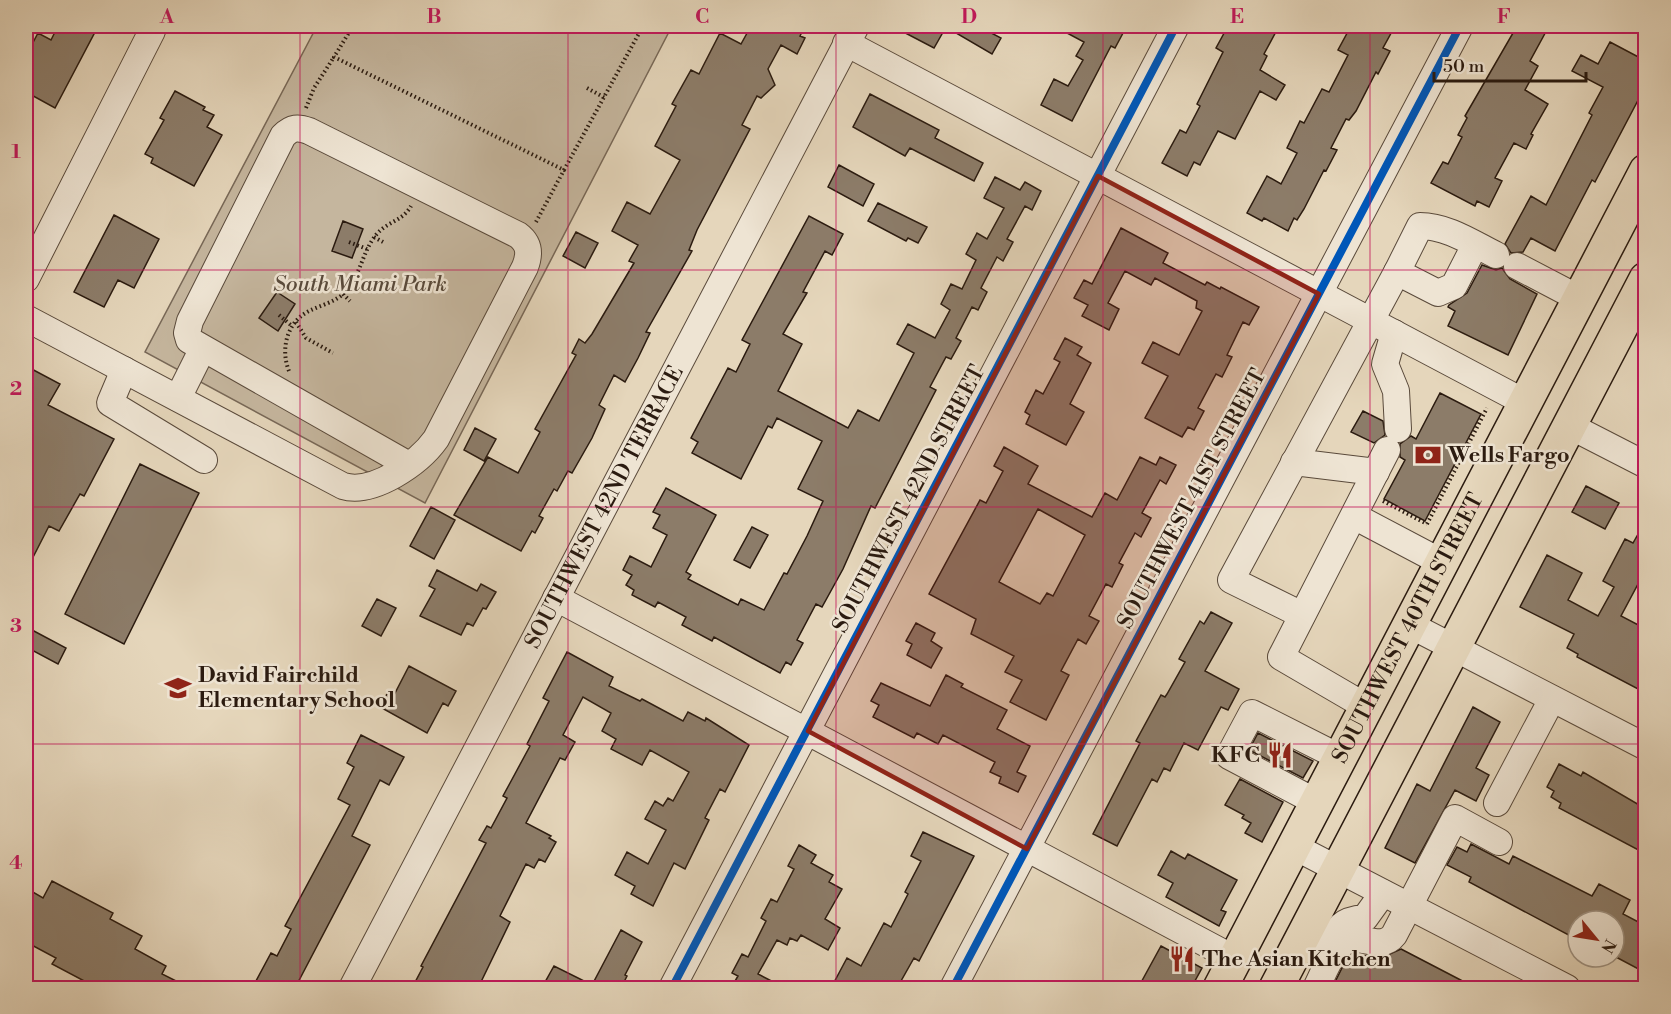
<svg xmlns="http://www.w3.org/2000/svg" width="1671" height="1014" viewBox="0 0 1671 1014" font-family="'Libre Bodoni',serif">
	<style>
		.green { fill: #c5b69e; stroke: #786857; stroke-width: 1.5 }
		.building { fill: #8c7c69; stroke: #2b1b10; stroke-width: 1.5; fill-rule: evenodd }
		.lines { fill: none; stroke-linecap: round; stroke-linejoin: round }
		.minor-casing { stroke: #5a4a3b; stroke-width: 28 }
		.major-casing { stroke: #2b1b10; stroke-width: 36 }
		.path { stroke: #2b1b10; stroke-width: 4; stroke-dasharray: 1.5 3; stroke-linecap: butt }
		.minor { stroke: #eee4d3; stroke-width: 26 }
		.major { stroke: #e5d6bb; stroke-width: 33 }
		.cycleway-casing { stroke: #eee4d3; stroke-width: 11 }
		.cycleway { stroke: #0057b8; stroke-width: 8 }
		.marked { fill: #8f2418; fill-opacity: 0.2; stroke: #8f2418; stroke-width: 4.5; stroke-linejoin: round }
		.grid { fill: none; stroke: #c2185b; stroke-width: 1.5; stroke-opacity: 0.55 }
		.labels { text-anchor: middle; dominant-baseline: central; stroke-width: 5; stroke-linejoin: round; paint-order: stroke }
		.park-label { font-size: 22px; font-style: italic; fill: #594a3b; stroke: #eee4d3 }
		.poi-label { font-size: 22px; font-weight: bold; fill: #2b1b10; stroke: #eee4d3; text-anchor: start }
		.street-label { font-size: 22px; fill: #2b1b10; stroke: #eee4d3 }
		.neatline { fill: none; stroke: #c2185b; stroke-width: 2 }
		.grid-label { font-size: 20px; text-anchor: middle; font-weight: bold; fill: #c2185b }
	</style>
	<rect width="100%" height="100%" fill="#e5d6bb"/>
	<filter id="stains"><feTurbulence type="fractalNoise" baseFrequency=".00333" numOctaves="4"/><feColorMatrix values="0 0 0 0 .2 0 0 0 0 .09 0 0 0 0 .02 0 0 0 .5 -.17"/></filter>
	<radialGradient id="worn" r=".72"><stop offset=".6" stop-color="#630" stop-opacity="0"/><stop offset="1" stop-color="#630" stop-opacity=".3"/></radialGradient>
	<path class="green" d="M317 26H672L425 503 145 352Z"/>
	<path class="building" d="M58 26H82L95 32 55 108 26 92V56L38 33 51 40Z
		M751 26H805L800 36 805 38 797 54 781 45 768 69 775 85 761 98 757 96 742 125 750 129 697 230 689 250 692 251 646 332 650 333 638 358 625 382 614 375 599 405 605 409 592 438 572 473 568 471 557 491 554 489 539 516 543 518 535 533 532 531 521 551 454 515 488 457 518 473 540 432 535 429 576 355 572 353 579 339 585 343 592 334 634 263 629 261 638 245 612 231 627 202 650 214 680 160 655 146 676 106 672 104 691 70 699 74 720 33 741 44Z
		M892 26H978L1001 38 992 54 946 27 934 48Z
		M1054 26H1110L1123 33 1115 48 1111 46 1072 121 1041 105 1054 79 1068 86 1083 60 1076 56 1084 42Z
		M1228 26H1279L1264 54 1267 56 1260 70 1285 85 1276 100 1260 91 1235 139 1218 131 1200 165 1194 162 1187 176 1162 163 1180 130 1186 133 1200 106 1197 104 1223 52 1216 48Z
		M1351 26H1395L1383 48 1390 51 1378 74 1376 72 1356 111 1349 120 1346 119 1331 148 1337 150 1326 171 1324 170 1304 209 1297 220 1294 218 1288 231 1264 218 1262 221 1247 213 1267 176 1281 184 1297 153 1287 148 1300 121 1304 123 1322 89 1329 92 1348 55 1338 50Z
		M1517 26H1549L1530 61 1538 66 1525 90 1548 104 1531 134 1533 135 1526 149 1514 143 1495 178 1502 181 1489 207 1477 201 1475 206 1431 183 1443 162 1448 164 1462 137 1458 135 1467 118 1465 116Z
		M1610 42 1646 61V85L1595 182 1592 180 1555 251 1531 238 1523 252 1511 253 1505 244 1531 196 1546 205 1592 115 1589 113 1603 87 1572 71 1581 55 1598 64Z
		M175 91 205 107 203 110 214 115 207 127 222 135 194 186 151 163 153 158 145 154 164 120 160 118Z
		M870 94 939 130 935 138 983 163 974 181 910 148 905 156 853 127Z
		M839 165 874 184 863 206 828 187Z
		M995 177 1020 190 1025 182 1041 191 1032 210 1025 206 1007 239 1013 242 1003 261 997 257 981 288 987 292 978 310 972 307 956 338 961 341 951 359 946 357 930 387 936 390 875 508 871 506 843 569 822 607 816 604 797 640 803 643 791 665 786 662 780 673 714 637 712 641 682 625 686 617 658 602 655 607 632 595 634 590 626 585 632 575 623 570 630 556 651 567 667 535 653 528 660 515 653 512 666 488 716 515 686 572 691 575 688 579 738 605 741 599 764 610 784 573 787 574 807 536 823 501 798 489 822 441 777 418 772 428 768 426 741 479 692 453 698 442 691 438 728 368 736 372 750 344 742 340 809 216 843 234 832 255 825 251 803 292 807 293 783 334 802 344 778 391 848 428 858 410 879 421 914 353 897 344 908 324 935 338 950 310 941 304 951 284 962 289 976 260 966 254 977 233 987 239 1004 208 984 198Z
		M878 203 927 227 918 243 908 238 906 241 868 221Z
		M114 215 159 239 134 288 118 280 104 307 74 292Z
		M343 221 363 229 352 258 332 251Z
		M1121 228 1168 253 1163 263 1205 285 1207 282 1220 289 1221 287 1259 307 1249 325 1243 322 1227 355 1232 357 1222 377 1216 374 1198 408 1204 411 1194 430 1188 427 1182 437 1145 418 1168 376 1142 363 1153 342 1179 355 1202 311 1196 308 1197 301 1155 278 1151 285 1125 271 1108 303 1119 309 1109 330 1082 316 1088 305 1074 298 1084 280 1092 284Z
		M576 232 598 243 585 268 563 256Z
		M1482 265 1496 270 1502 268 1510 279 1537 294 1508 355 1448 326 1455 311 1448 307 1449 305 1467 293Z
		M277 292 295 304 278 331 259 318Z
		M1065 338 1082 347 1077 355 1091 363 1070 404 1084 412 1066 445 1026 424 1030 415 1025 412 1036 390 1043 394 1060 362 1054 359Z
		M26 366 60 384 48 405 114 439 84 496 80 494 59 531 49 526 26 571Z
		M1440 393 1481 414 1425 521 1384 499 1405 460 1400 457V444L1411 436 1416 439Z
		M1363 411 1383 421 1385 435 1374 443 1351 432Z
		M475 428 496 439 484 461 464 450Z
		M1004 447 1038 466 1028 484 1092 517 1105 493 1117 500 1140 457 1156 465 1160 457 1176 465 1166 484 1160 480 1142 513 1151 518 1141 537 1135 533 1119 563 1123 565 1112 587 1106 584 1089 616 1099 621 1086 644 1078 639 1061 671 1069 675 1046 720 1010 702 1022 680 1005 672 1014 656 971 634 976 619 929 594 980 500 986 503 1003 471 994 466ZM1038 509 1085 535 1053 596 1047 593 1040 604 999 582Z
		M140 464 199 493 124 644 65 614Z
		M1586 486 1619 503 1605 529 1572 512Z
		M431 507 455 520 434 559 410 546Z
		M1646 520V569L1621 616 1646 629V679L1640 690 1577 657 1578 654 1567 648 1574 634 1520 607 1547 555 1582 573 1568 600 1598 616 1614 587 1603 581 1625 539 1633 543Z
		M752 527 768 535 750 568 734 560Z
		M437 570 477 591 481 584 496 592 486 609 483 608 473 626 467 623 461 635 420 616 435 589 429 586Z
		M377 599 396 608 381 636 362 626Z
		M1211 612 1232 623 1205 671 1239 689 1228 710 1221 707 1198 750 1184 743 1170 771 1164 768 1157 782 1152 779 1117 846 1093 834 1140 743 1136 741 1161 695 1165 697 1167 694 1185 662 1179 659 1200 621 1204 624Z
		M916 623 935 633 931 641 942 648 931 668 907 655 912 644 906 641Z
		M32 630 66 648 58 664 26 647Z
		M567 652 613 677 609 686 640 701 642 699 683 721 688 712 705 721 706 718 749 745 725 792 720 789 705 818 709 820 685 869 674 863 653 906 631 894 635 886 615 875 627 852 648 864 666 830 645 819 655 801 663 806 668 798 673 801 689 772 650 750 642 765 611 749 616 739 602 731 611 713 583 697 563 735 575 742 565 760 560 758 526 823 551 836 549 838 556 842 545 862 539 859 534 868 526 864 500 916 510 922 478 988H412L423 967 421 966 486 843 479 840 487 826 491 828 507 798 503 796 530 746 527 744 549 701 543 698Z
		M409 666 456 691 448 706 443 703 427 733 380 707 388 692 394 695Z
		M946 675 963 684 961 687 1007 710 997 729 1030 746 1017 772 1026 776 1018 792 999 783 1001 777 990 772 995 762 943 735 938 744 917 733 914 738 873 717 879 705 871 701 881 683 930 706Z
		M1473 707 1500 722 1476 768 1489 775 1476 801 1455 790 1415 863 1385 848 1417 784 1430 791Z
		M1258 733 1313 761 1303 778 1249 750Z
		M361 735 404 757 389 785 380 780 352 836 370 845 295 988H270L256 981 271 953 277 956 291 929 285 926 350 805 338 799 354 767 347 763Z
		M1559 764 1581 776 1583 772 1646 809V854L1559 808 1561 803 1551 797 1554 791 1547 787Z
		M1240 779 1283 802 1262 842 1245 833 1251 823 1242 818 1244 815 1225 805Z
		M923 832 974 856 919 961 914 958 897 988H831L847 958 861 966 884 923 891 927 908 894 905 892 921 861 911 856Z
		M1471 844 1509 864 1513 856 1592 896 1599 884 1630 900 1623 914 1646 926V973L1614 956V921H1578V940L1469 882 1471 877 1447 865 1457 847 1467 852Z
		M799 845 816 855 811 863 833 875 829 882 842 889 825 919 840 928 828 950 801 935 797 941 790 938 787 945 777 940 758 974 785 988H731L738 976 732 973 742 954 748 957 766 921 761 918 771 899 777 902 794 869 788 866Z
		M1171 851 1185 859 1188 854 1237 880 1221 910 1226 912 1219 926 1166 897 1173 883 1158 875Z
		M52 881 113 913 110 919 142 936 135 949 166 966 162 974 190 988H87L90 984 52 964 56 958 26 942V888L43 898Z
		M621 930 642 942 625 975 627 976 621 988H553L544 984 554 966 592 985Z
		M1161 946 1202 968 1191 988H1138Z
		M1401 949 1476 988H1332L1343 966 1353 955 1383 957Z"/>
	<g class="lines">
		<g class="minor-casing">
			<g id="minor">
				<path d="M846 43 1526 403"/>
				<path d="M1475 245 1454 286 1438 293 1397 272 1420 226C1447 226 1472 243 1496 255"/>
				<path d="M1517 266 1580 299"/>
				<path d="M26 279 152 31"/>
				<path d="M26 318 343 486C373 495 419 463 436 439L525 267C530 254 530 244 518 235L309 131C298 127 292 127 283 136L190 321 187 333 189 340 407 464"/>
				<path d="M1394 333 1385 364 1396 391 1398 429"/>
				<path d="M124 370 110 403 204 460"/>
				<path d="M178 398 202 350"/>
				<path d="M1570 426 1646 465"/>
				<path d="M1294 462 1376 472"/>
				<path d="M1354 516 1441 562"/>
				<path d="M556 598 1235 959"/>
				<path d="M1302 615 1231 580 1397 272"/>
				<path d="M1408 624 1646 747"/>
				<path d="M1365 706 1281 657 1387 450"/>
				<path d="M1316 802 1229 756 1252 713 1339 757"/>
				<path d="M1497 803 1552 699"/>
				<path d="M1293 846 1567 988"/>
				<path d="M1326 951C1337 929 1339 920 1365 918L1383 893"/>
				<path id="s1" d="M352 988 856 26"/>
				<path d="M672 988 1176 26"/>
				<path d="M953 988 1460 26"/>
				<path d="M1316 988C1323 975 1330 953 1342 944 1358 930 1380 953 1394 935L1455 818 1499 842"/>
			</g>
		</g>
		<g class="major-casing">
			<g id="major">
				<path id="s2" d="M1220 988 1646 171"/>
				<path d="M1276 988 1646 279"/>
			</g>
		</g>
		<path class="path" d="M353 26 334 57 564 170 643 26
			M587 88 605 98
			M306 108 314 88 334 57
			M536 222 564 170
			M374 237 383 242
			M349 242 367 249
			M343 294 350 301
			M279 315 292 326
			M296 322 306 338 333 353
			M289 371C280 349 287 322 309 311 321 305 336 302 345 292 361 275 362 252 376 235 386 222 403 221 411 206
			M1383 501 1427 524
			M1427 524 1487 408"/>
		<use href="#minor" class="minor"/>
		<use href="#major" class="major"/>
		<g class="cycleway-casing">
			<path id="cycleway" d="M672 988 1176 26
				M953 988 1460 26"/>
		</g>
		<use href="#cycleway" class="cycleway"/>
	</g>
	<path class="marked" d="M1098 176 1319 294 1027 849 808 731Z"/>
	<path class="grid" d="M300 26V988M568 26V988M836 26V988M1103 26V988M1370 26V988M26 270H1646M26 507H1646M26 744H1646"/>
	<defs>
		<g id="bank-bare" transform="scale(2.07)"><path d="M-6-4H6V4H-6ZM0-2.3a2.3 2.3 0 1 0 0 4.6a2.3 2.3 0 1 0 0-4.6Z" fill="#8f2418" stroke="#eee4d3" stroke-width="2.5" paint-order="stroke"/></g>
		<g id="school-bare" transform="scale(2.07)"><path d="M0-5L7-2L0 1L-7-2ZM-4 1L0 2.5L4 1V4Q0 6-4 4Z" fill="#8f2418" stroke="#eee4d3" stroke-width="2.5" paint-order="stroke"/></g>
		<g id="restaurant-bare" transform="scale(2.07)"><path d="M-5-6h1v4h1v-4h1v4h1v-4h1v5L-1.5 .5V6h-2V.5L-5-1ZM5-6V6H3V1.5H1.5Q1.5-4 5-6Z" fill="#8f2418" stroke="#eee4d3" stroke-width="2.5" paint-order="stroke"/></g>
	</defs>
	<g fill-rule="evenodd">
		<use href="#bank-bare" x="1428" y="455"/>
		<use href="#school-bare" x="178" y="688"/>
		<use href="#restaurant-bare" x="1280" y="755"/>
		<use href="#restaurant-bare" x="1182" y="959"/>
	</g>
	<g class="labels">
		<g class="park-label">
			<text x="360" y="284">South Miami Park</text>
		</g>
		<g class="poi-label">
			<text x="1448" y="455">Wells Fargo</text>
			<text x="198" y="675">David Fairchild<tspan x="198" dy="25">Elementary School</tspan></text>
			<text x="1260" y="755" text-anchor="end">KFC</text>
			<text x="1202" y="959">The Asian Kitchen</text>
		</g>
		<g class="street-label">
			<text transform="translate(909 499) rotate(-62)">SOUTHWEST 42ND STREET</text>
			<text transform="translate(1192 499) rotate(-62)">SOUTHWEST 41ST STREET</text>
			<text stroke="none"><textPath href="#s1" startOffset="543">SOUTHWEST 42ND TERRACE</textPath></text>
			<text stroke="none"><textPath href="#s2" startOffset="406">SOUTHWEST 40TH STREET</textPath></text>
		</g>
	</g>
	<rect width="1671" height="1014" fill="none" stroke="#e5d6bb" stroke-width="66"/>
	<g transform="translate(1596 939) rotate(120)"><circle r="28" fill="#eee4d3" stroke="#a09485" stroke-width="1.5"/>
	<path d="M0-4.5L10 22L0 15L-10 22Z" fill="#8f2418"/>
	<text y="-9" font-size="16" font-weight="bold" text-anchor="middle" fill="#2b1b10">N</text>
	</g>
	<path d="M1434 72v9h152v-9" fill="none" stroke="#2b1b10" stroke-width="3"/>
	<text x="1443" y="72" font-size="18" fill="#2b1b10" stroke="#eee4d3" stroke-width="4.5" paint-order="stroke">50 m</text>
	<rect x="33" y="33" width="1605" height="948" class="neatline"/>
	<g class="grid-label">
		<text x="167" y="23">A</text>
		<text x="434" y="23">B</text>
		<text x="702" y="23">C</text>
		<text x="969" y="23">D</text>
		<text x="1237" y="23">E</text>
		<text x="1504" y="23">F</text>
		<text x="16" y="158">1</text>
		<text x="16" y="395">2</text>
		<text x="16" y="632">3</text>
		<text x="16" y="869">4</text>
	</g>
	<rect width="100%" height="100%" filter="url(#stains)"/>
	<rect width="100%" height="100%" fill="url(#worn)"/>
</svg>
